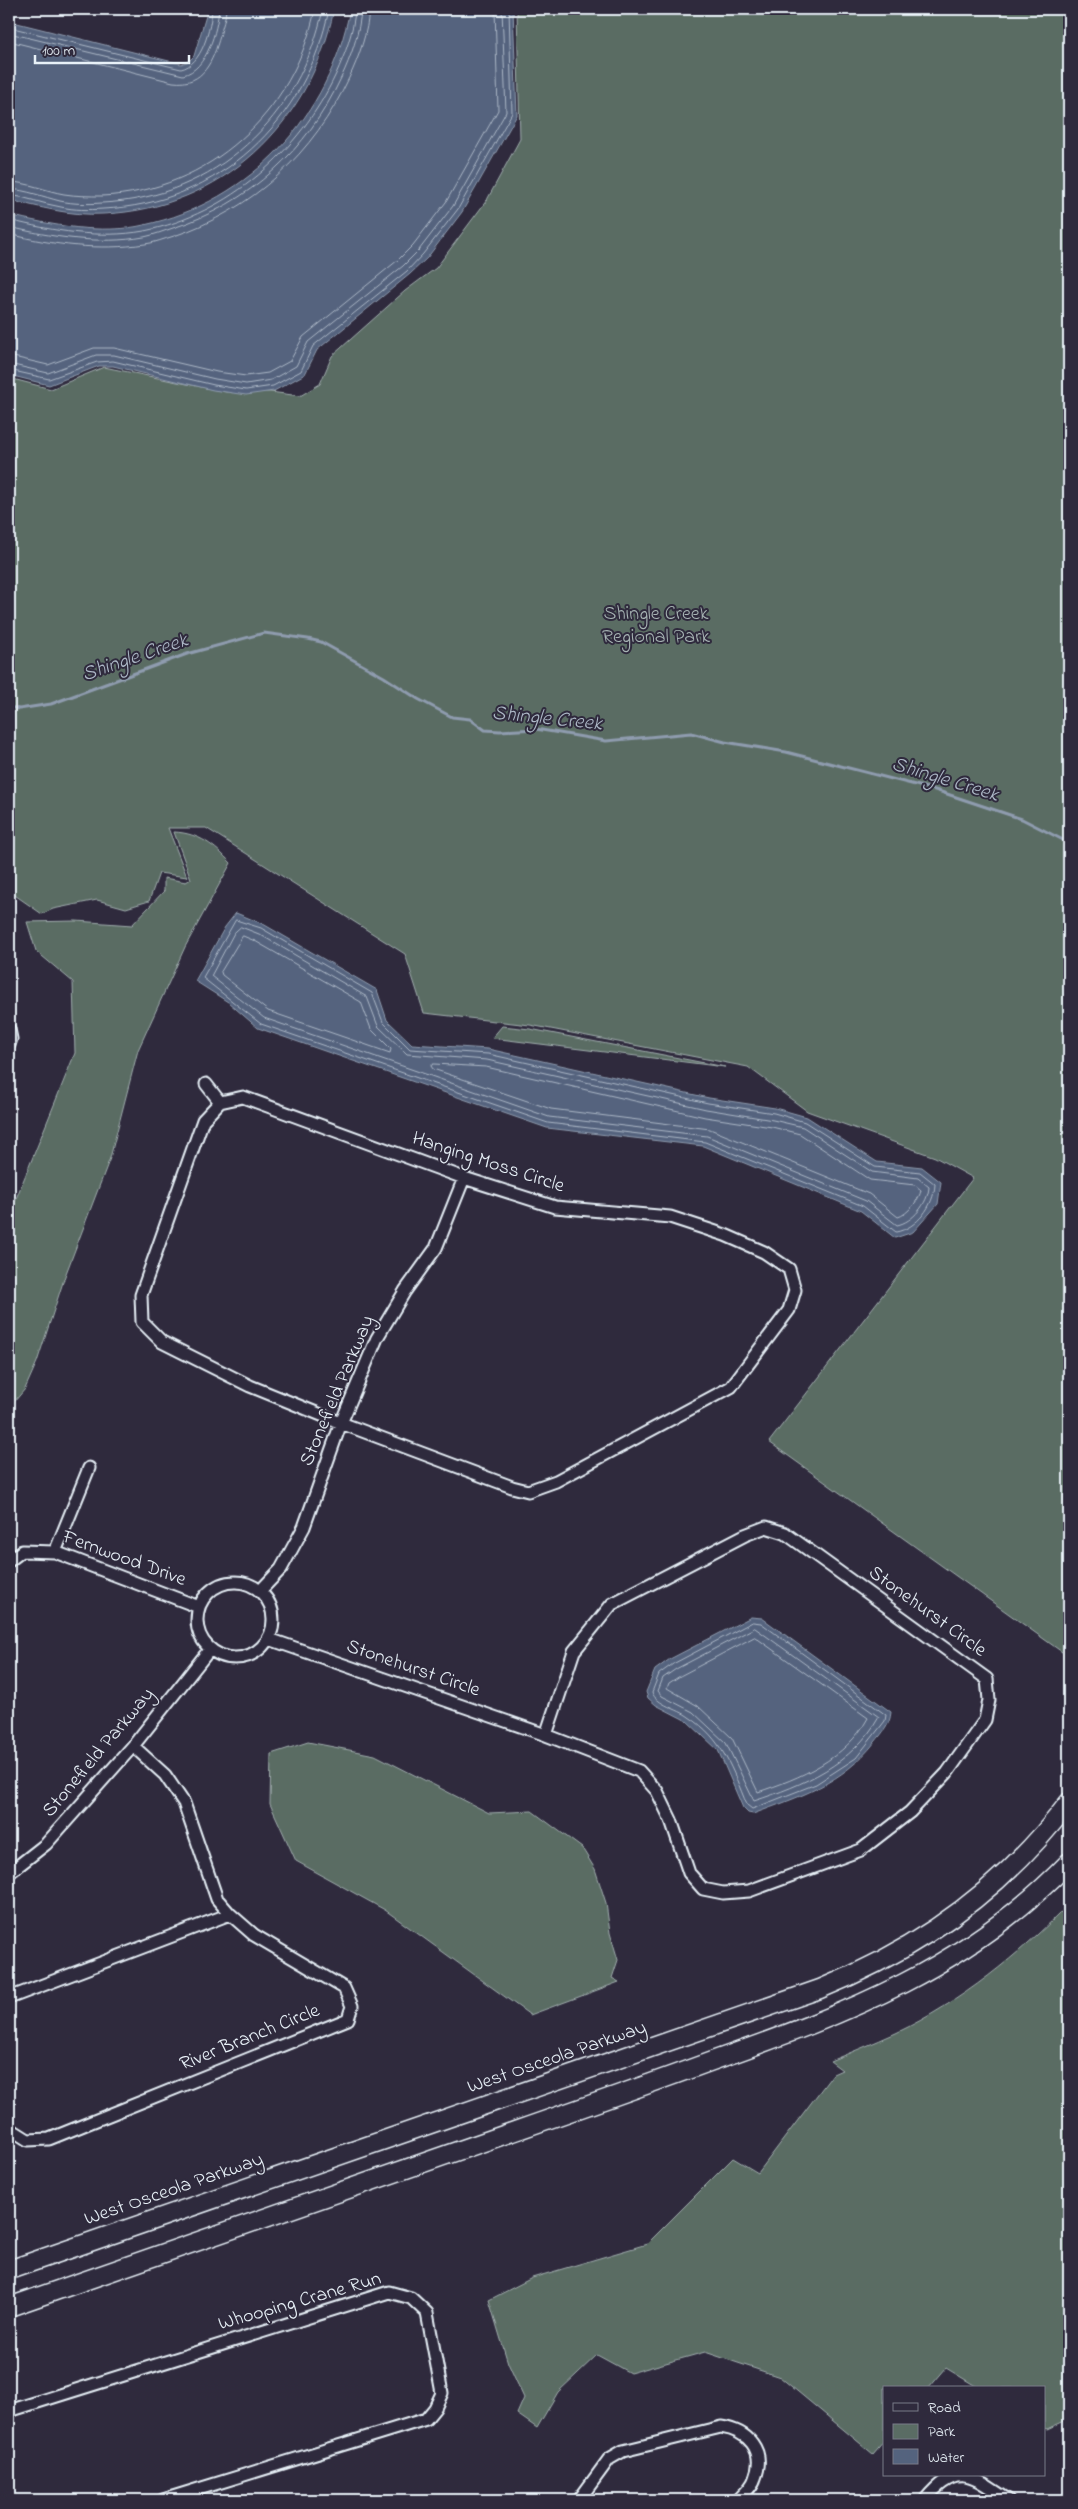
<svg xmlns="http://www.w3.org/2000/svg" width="1078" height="2509" viewBox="0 0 1078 2509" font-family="'Indie Flower',sans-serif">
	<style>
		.green { fill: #5a6c64; stroke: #a1aeae }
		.water { fill: #54637e; stroke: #8f9caf }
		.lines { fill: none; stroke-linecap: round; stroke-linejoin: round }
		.shore { stroke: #adb8c7; stroke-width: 1 }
		.stream { stroke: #8f9caf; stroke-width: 3 }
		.street-casing { stroke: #e8f1f8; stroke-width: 15 }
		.primary-casing { stroke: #e8f1f8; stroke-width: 21 }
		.street { stroke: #2f2a3d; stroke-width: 11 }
		.primary { stroke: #2f2a3d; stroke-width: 18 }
		.labels { text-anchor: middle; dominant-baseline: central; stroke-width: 4; stroke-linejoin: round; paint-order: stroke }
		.park-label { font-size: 20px; fill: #a8b5b5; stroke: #2f2a3d }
		.street-label { font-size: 20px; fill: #e8f1f8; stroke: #2f2a3d }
		.water-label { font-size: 21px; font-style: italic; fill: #adb8c7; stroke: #2f2a3d }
	</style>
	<rect width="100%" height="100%" fill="#2f2a3d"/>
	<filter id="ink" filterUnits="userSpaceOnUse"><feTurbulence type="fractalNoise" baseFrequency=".02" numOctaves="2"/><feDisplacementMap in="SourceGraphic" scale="10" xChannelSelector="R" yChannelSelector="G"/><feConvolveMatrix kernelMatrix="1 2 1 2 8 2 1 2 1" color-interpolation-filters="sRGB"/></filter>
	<g filter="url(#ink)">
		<path class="green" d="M517 9H1069V1657L769 1442 973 1178 935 1157 807 1111 748 1067 530 1025 424 1013 405 954 206 828H168L187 877 159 873 149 901 126 908 97 900 53 909 42 914 9 891V378L51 389 104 367 226 392H270L300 396 320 384 332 356 405 291 436 268 487 200 520 139Z
			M174 832C199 833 215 846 231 863L185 947 138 1050 110 1158 65 1276 37 1362 25 1389 9 1408V1216L75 1053 73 982 36 951 27 922 76 921 132 925 164 891V878L186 882 191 879Z
			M502 1026 530 1029 725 1067 492 1038Z
			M308 1742 375 1755 489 1813 532 1811 582 1848 595 1869 606 1903 610 1933 618 1960 612 1978 619 1982 530 2015 385 1910 296 1861 270 1804 271 1754Z
			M1069 1904V2419L1047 2429 1044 2428V2388H979L946 2368 929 2388H884V2441L873 2454 780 2377 705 2352 630 2373 597 2355 558 2392 537 2428 517 2414 524 2398 508 2363 489 2300 532 2278 647 2244 733 2158 758 2173 833 2074 842 2070 830 2061C852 2052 874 2043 896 2033 961 2002 1019 1955 1069 1904Z"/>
		<path class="water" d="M208 9H334C311 124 222 209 103 214 70 216 40 207 9 200V21L181 64 189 61 194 56Z
			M350 9H513L517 115 462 212 427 258 410 274 317 350 305 374 274 391 246 395 213 390 113 366H99L49 385 9 375V215C50 225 102 235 144 225 251 202 330 115 350 9Z
			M236 913 263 924 377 990 387 1020 412 1044 488 1049 709 1098 775 1108 807 1117 877 1162 922 1167 941 1182 938 1204 913 1232 895 1238 861 1211 703 1146 547 1128 258 1028 228 1002 195 981 225 927Z
			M751 1617 762 1618 891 1712C890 1725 883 1732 875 1742 842 1784 801 1796 753 1814L748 1813 743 1808 718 1750 687 1721 656 1705 648 1698 646 1692 655 1670 670 1659Z"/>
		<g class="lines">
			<path class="shore" d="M9 27 181 69C202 65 211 28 212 9
				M9 33 183 75C207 70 217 30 219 9
				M9 41 173 82C204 86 213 60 220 36 222 27 226 18 226 9
				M9 182C27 182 46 191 64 194 76 196 90 196 102 196 209 191 295 112 315 9
				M9 189C26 190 44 197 60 201 74 204 89 204 102 203 215 198 301 117 323 9
				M9 195C26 197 43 204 61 207 74 210 89 210 103 209 219 204 307 121 329 9
				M9 220C52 231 100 239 144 231 229 214 300 151 336 74 345 54 354 31 355 9
				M9 227C52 237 100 245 144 237 154 235 164 231 173 228 249 204 308 149 341 78 351 57 360 32 361 9
				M9 234C53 245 99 251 145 244 154 243 164 239 174 236 253 210 314 153 349 78 359 57 368 32 369 9
				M9 356 48 365 94 348H114L217 372 246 376 268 373 290 361 303 337 398 260 413 245 446 202 498 110 495 9
				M9 364 48 373 96 355H114L215 379 246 384 271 380 296 366 308 342 403 266 419 250 453 206 506 112 502 9
				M9 370 49 379 97 362 113 361 214 385 246 390 273 386 301 371 313 346 407 271 423 254 458 209 512 113 509 9
				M236 920 261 928 372 993 383 1022 410 1049 488 1054 708 1103 774 1113 805 1122 875 1167 920 1172 935 1184C934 1206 917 1228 896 1232L863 1206 705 1142 548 1123 261 1024 203 978Z
				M241 927 259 934 367 997 378 1026 407 1054 487 1060 706 1109 773 1120 803 1127 872 1172 918 1178 929 1187C928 1203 913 1222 897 1225L866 1201 707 1136 549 1117 264 1018 211 976 234 933Z
				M243 936 255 941 361 1002 371 1029 391 1049 390 1053 268 1011 222 975 221 972Z
				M434 1064 486 1067 705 1117 772 1127 800 1134 870 1180 915 1185 921 1190C920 1199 907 1215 898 1217L869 1194 710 1129 551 1109 433 1069 431 1066Z
				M753 1622 761 1623 886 1715 885 1721 856 1758 816 1784 752 1809 747 1805C732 1769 723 1739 689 1717 679 1709 656 1705 652 1692L659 1674 673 1664Z
				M755 1628 879 1717C853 1764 803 1785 754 1801L726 1743 693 1712 662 1696 658 1691 663 1678 676 1669Z
				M755 1637 868 1718C846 1759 800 1778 758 1792L732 1738 698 1706 667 1688 669 1683 680 1676Z"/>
			<path class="stream" d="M9 707 19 709 51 704 187 654 264 633 308 639 321 642 384 677 418 699 452 717 470 719 485 730 500 731 536 729 606 741 691 733 725 742 786 752 935 790 1022 819 1069 843"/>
			<g class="street-casing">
				<path id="street" d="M9 1029 11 1039 9 1045
					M206 1084 220 1102
					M243 1097 464 1178 555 1207 670 1217 725 1235 764 1252 789 1269 795 1290 789 1310 731 1387 556 1481 528 1491 512 1487 341 1423 250 1386 162 1342 142 1322 141 1295 203 1120 220 1102Z
					M55 1552 89 1468
					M9 1561 22 1551 55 1552 199 1607
					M197 1620a38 38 0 1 1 76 0a38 38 0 1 1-76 0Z
					M260 1591 281 1569 304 1527 341 1423 377 1338 405 1291 436 1248 464 1178
					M269 1639 546 1735 639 1771 657 1791 671 1820 689 1873 703 1889 723 1893 749 1891 861 1850 910 1812 947 1773 985 1720 989 1700 987 1679 785 1533 766 1527 745 1535 612 1604 574 1651 546 1735
					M9 1873 46 1844 133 1746 210 1649
					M9 1998 230 1914
					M9 2128 28 2140 49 2139 348 2019 352 2006 344 1988 254 1935 230 1914 217 1899 184 1803 165 1775 133 1746
					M9 2411 389 2292 411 2298 427 2313 442 2393 435 2408 426 2419 163 2500
					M579 2500 609 2459 623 2451 721 2427C748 2431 766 2450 755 2478 753 2486 744 2494 738 2500
					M925 2500C958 2460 972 2476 1008 2500"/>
			</g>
			<g class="primary-casing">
				<path id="primary" d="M9 2270 820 1989C919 1949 1005 1887 1069 1802
					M9 2307C177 2248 346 2190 515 2131 581 2108 647 2085 712 2061 848 2013 967 1968 1069 1862"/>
			</g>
			<use href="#street" class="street"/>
			<use href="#primary" class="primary"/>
		</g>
	</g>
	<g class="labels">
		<g class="park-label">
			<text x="656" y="614">Shingle Creek<tspan x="656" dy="23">Regional Park</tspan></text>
		</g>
		<g class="street-label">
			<text transform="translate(488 1163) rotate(18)">Hanging Moss Circle</text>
			<text transform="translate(338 1391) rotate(-67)">Stonefield Parkway</text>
			<text transform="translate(124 1559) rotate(20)">Fernwood Drive</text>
			<text transform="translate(927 1612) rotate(36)">Stonehurst Circle</text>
			<text transform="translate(413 1669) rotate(19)">Stonehurst Circle</text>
			<text transform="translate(99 1753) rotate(-50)">Stonefield Parkway</text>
			<text transform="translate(250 2038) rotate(-22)">River Branch Circle</text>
			<text transform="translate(557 2058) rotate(-19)">West Osceola Parkway</text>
			<text transform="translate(174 2190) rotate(-19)">West Osceola Parkway</text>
			<text transform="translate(300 2302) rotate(-16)">Whooping Crane Run</text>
		</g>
		<g class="water-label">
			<text transform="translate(135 658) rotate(-19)">Shingle Creek</text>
			<text transform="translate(547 719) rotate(6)">Shingle Creek</text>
			<text transform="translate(945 780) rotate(17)">Shingle Creek</text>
		</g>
	</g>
	<rect width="1078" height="2509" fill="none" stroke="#2f2a3d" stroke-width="30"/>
	<rect x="15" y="15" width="1048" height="2479" fill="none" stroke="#e8f1f8" stroke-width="2" filter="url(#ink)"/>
	<rect x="883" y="2386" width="162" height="90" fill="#2f2a3d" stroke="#797a88"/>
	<rect x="893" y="2403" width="25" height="8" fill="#2f2a3d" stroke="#797a88"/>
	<text x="928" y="2412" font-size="15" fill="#e8f1f8">Road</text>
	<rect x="893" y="2424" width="25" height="15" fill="#5a6c64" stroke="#797a88"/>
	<text x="928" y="2436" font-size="15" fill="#e8f1f8">Park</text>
	<rect x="893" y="2449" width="25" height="15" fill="#54637e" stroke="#797a88"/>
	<text x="928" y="2462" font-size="15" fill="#e8f1f8">Water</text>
	<path d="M35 55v8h154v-8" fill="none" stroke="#e8f1f8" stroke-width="2.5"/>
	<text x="42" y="55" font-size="15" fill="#e8f1f8" stroke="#2f2a3d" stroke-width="4" paint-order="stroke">100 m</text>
</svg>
